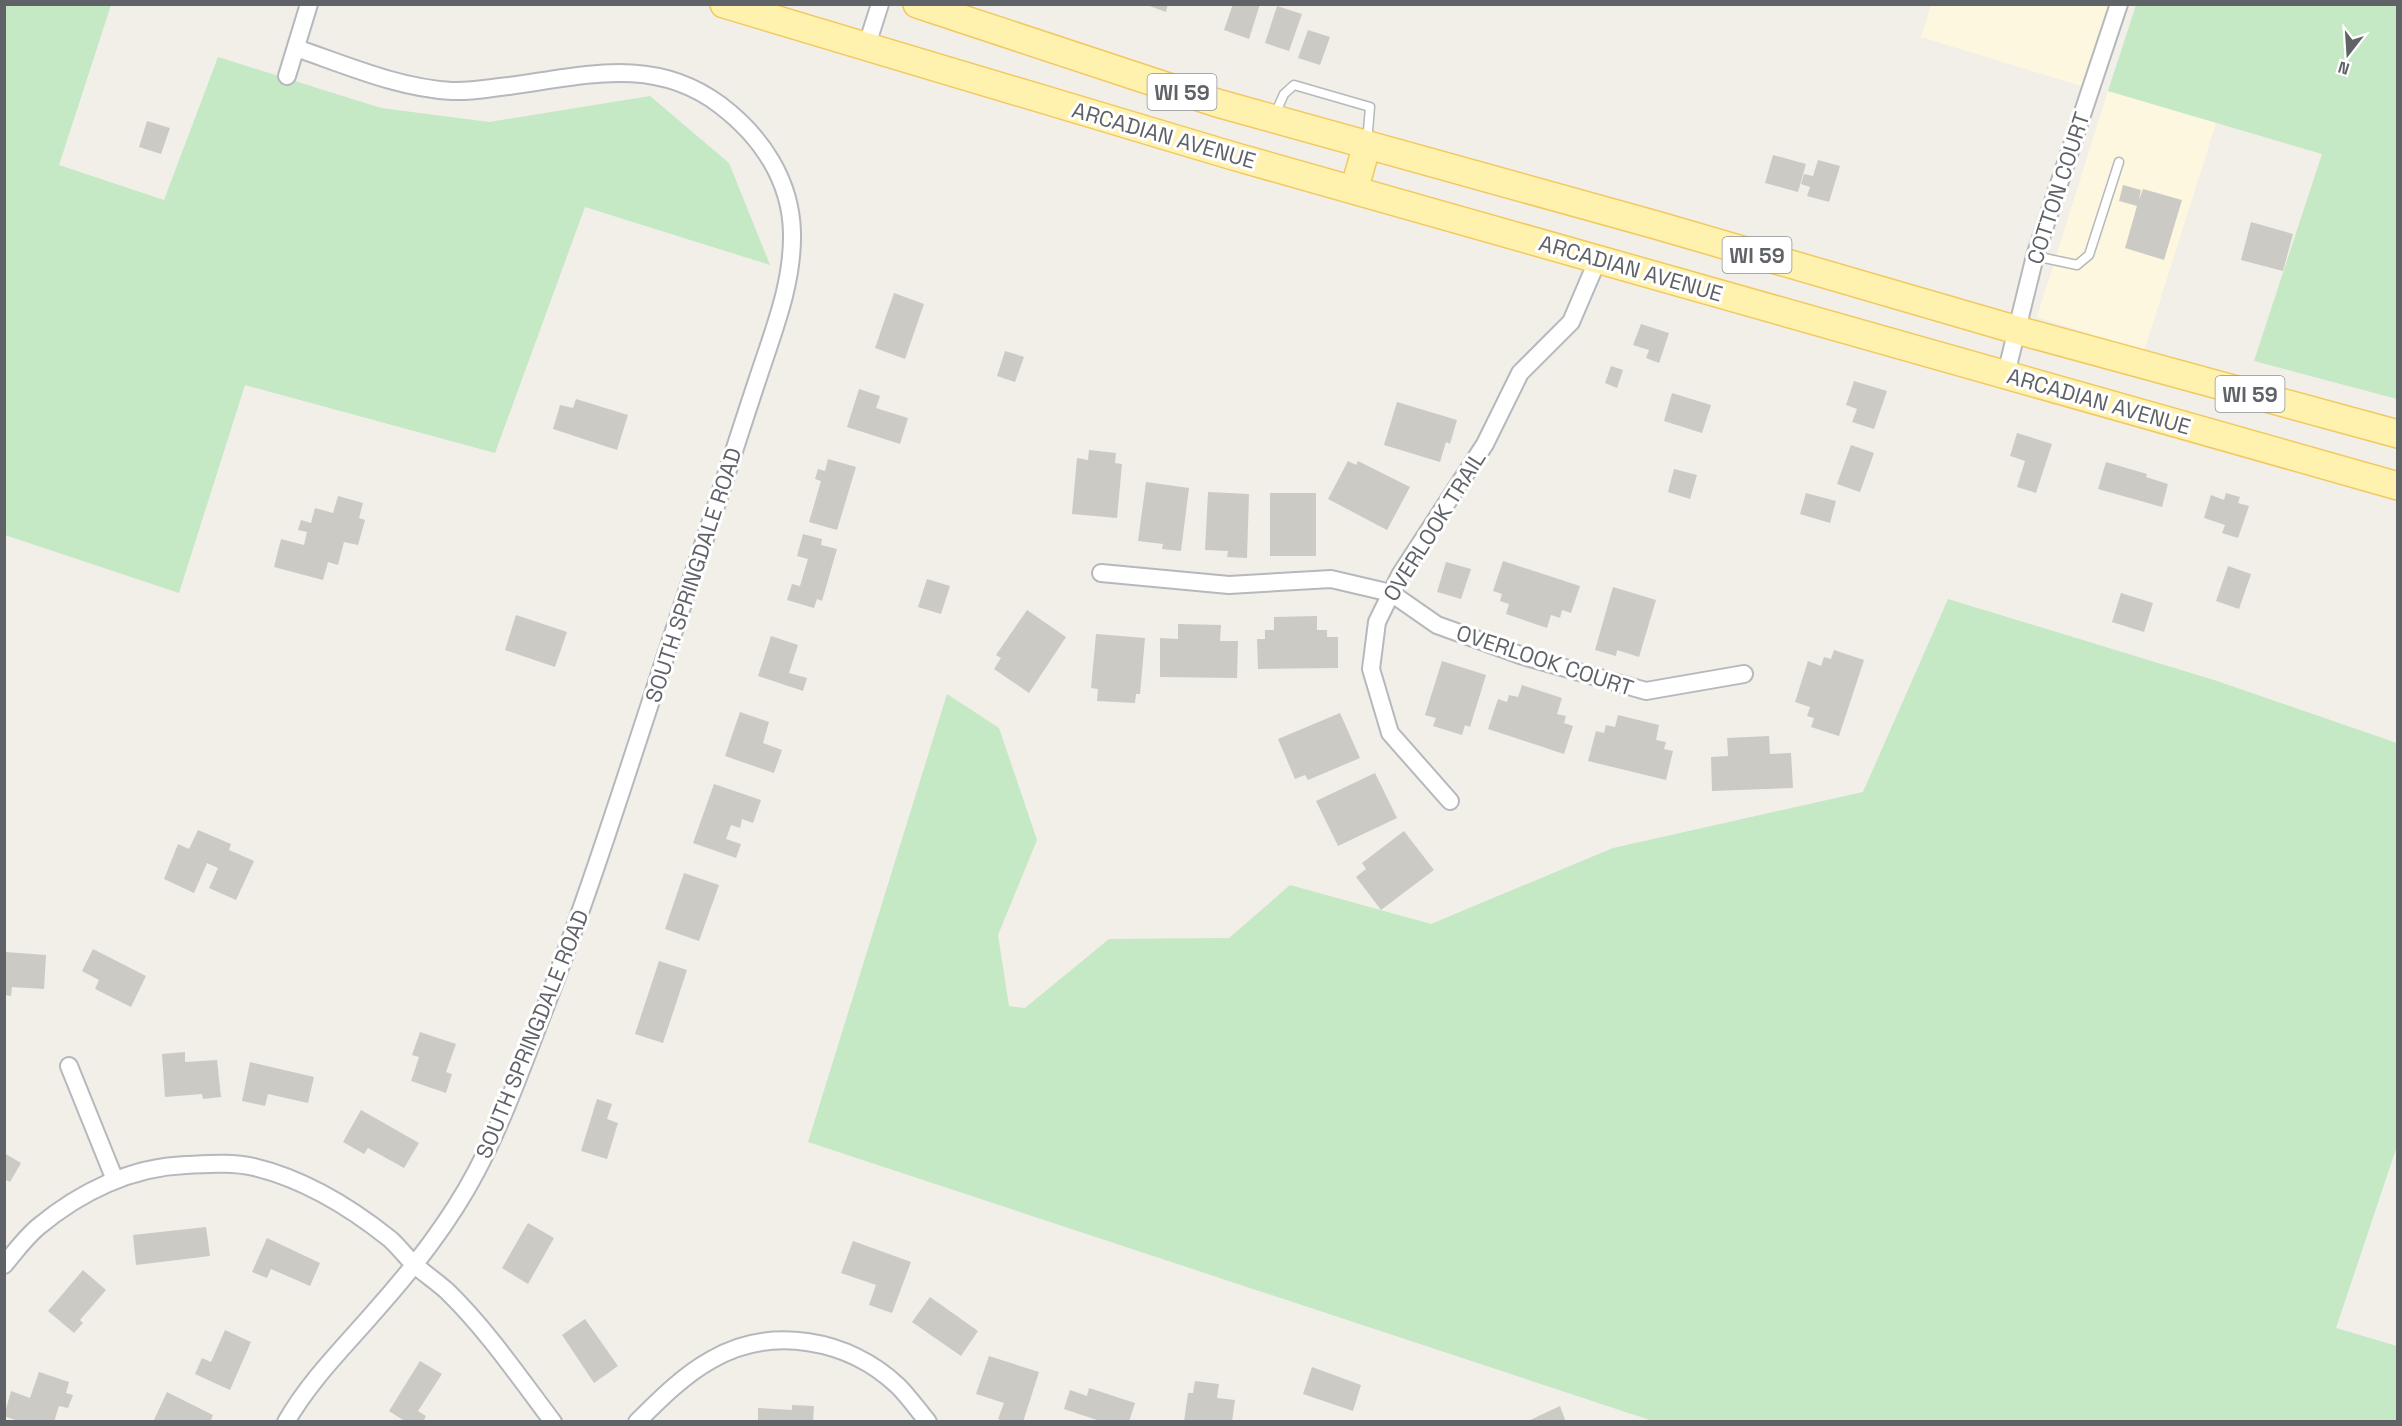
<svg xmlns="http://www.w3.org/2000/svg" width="2402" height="1426" viewBox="0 0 2402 1426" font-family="'Space Grotesk',sans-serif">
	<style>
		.commercial { fill: #fef7e0 }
		.green { fill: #c5e8c5 }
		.building { fill: #cccac5 }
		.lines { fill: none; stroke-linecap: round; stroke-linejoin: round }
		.lane-casing { stroke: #b5b8bc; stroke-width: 11 }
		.street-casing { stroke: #b5b8bc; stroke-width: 20 }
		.primary-casing { stroke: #f2c960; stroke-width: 30 }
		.lane { stroke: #fff; stroke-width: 8 }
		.street { stroke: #fff; stroke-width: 16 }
		.primary { stroke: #fff2af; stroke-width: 27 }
		.labels { text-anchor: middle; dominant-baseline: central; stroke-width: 6; stroke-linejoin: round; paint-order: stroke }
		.shield { fill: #fff; stroke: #8f9295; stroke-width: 1.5 }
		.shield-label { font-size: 21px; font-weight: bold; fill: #5f6368 }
		.street-label { font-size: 22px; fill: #5f6368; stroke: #fff }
	</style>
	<rect width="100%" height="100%" fill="#f1efe8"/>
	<path class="commercial" d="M1931 5V4L2109 5 2081 86 1921 37Z
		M2108 91 2216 123 2144 351 2037 317Z"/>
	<path class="green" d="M5 5H111L59 165 164 200 218 57 381 108 489 122 650 96 729 163 770 265 585 207 495 453 245 385 179 593 5 535Z
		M2136 5H2397V399L2254 361 2322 154 2108 91Z
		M1948 599 2217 681 2397 743V1146L2336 1328 2397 1346V1421H1653L808 1142 947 694 999 728 1037 840 998 935 1009 1006 1025 1008 1109 939 1229 938 1290 885 1431 924 1613 848 1863 792Z"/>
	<path class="building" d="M1144 4H1168L1166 12Z
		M1233 4H1260L1249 39 1224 30Z
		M1277 6 1302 14 1289 51 1265 43Z
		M1308 30 1330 37 1320 65 1298 58Z
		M147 121 170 128 161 154 139 147Z
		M1773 155 1806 164 1798 192 1765 183Z
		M1818 160 1840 166 1829 202 1807 196 1810 187 1801 184 1804 174 1813 176Z
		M2123 185 2141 190 2139 200 2143 189 2182 200 2164 260 2125 248 2137 206 2119 201Z
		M2251 222 2293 234 2283 271 2241 260Z
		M894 293 924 304 905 359 875 348Z
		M1641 324 1669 333 1659 363 1646 358 1649 350 1633 345Z
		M1005 351 1024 357 1015 382 997 376Z
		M1611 366 1623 370 1617 388 1605 383Z
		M1854 381 1887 391 1874 429 1852 422 1857 409 1846 405Z
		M859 389 880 396 876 408 908 418 900 444 847 427Z
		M1672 393 1711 405 1702 433 1664 421Z
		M576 399 628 415 617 450 553 429 560 405 573 408Z
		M1397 402 1457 420 1450 444 1446 442 1440 462 1384 445Z
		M2017 433 2052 444 2036 493 2017 487 2025 461 2010 456Z
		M1851 445 1874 453 1860 492 1837 484Z
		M1089 450 1116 453 1115 463 1122 464 1117 518 1072 514 1077 458 1088 460Z
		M828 459 856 467 837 530 809 522 821 481 815 479 818 469 825 471Z
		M1348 461 1356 465 1358 461 1410 487 1387 530 1328 499Z
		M2106 462 2147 474 2146 477 2168 484 2162 507 2098 489Z
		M1674 469 1697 475 1690 499 1668 492Z
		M1146 482 1189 488 1181 551 1162 549 1163 544 1138 541Z
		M1208 492 1249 494 1247 558 1227 557 1228 551 1205 550Z
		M1270 493H1316V556H1270Z
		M1806 493 1836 501 1830 523 1800 514Z
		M2226 493 2240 497 2238 503 2249 506 2238 538 2222 533 2225 525 2204 518 2211 495 2224 500Z
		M338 496 363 503 359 518 365 520 358 545 344 542 338 565 328 562 323 580 274 567 281 539 304 545 307 532 298 530 301 520 311 523 315 508 333 513Z
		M803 534 822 539 821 545 837 549 822 601 817 599 814 608 787 600 792 584 800 586 808 559 797 556Z
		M1503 561 1580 586 1571 613 1562 610 1560 618 1551 615 1547 628 1506 614 1509 604 1500 601 1502 594 1493 591Z
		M1446 562 1471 569 1461 599 1437 592Z
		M2228 566 2251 574 2239 609 2216 601Z
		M927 579 950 586 941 614 918 607Z
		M1613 587 1656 600 1639 657 1617 650 1616 656 1595 650Z
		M2121 593 2153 603 2144 632 2112 622Z
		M1027 610 1066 637 1029 693 994 669 1001 658 996 655Z
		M516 615 567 632 555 667 505 650Z
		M1317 616V630H1327V637H1338V668L1258 669 1257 639H1265V630H1274V617Z
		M1178 624 1221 625 1220 641H1238L1237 678 1160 677V638L1178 639Z
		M1096 634 1145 638 1140 694H1136L1135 703 1097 701 1098 689 1091 688Z
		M771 636 798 645 789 673 807 678 803 691 758 676Z
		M1834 650 1864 660 1839 736 1811 727 1814 718 1807 716 1810 707 1795 702 1808 661 1821 666 1824 657 1831 659Z
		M1442 661 1486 675 1470 727 1465 725 1462 735 1433 726 1436 718 1425 715Z
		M1522 685 1562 698 1557 714 1566 716 1564 723 1573 726 1564 754 1488 729 1498 699 1507 702 1509 695 1518 697Z
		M740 712 769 722 763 743 782 750 774 773 725 756Z
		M1340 713 1360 758 1308 780 1305 775 1295 779 1278 739Z
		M1618 715 1659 725 1656 740 1666 742 1664 749 1673 751 1666 780 1588 761 1596 731 1604 733 1606 725 1615 727Z
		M1769 736 1770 754 1791 753 1793 788 1712 791 1711 757 1728 756 1727 738Z
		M1375 773 1397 818 1338 846 1316 801Z
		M714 784 761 800 753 823 742 819 740 828 731 825 726 839 741 844 736 858 693 843Z
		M198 830 231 844 229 850 254 861 236 900 209 888 218 868 207 863 194 893 164 879 178 844 189 849Z
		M1404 831 1434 870 1381 910 1356 877 1366 869 1362 863Z
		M684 873 719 885 699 941 665 929Z
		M93 949 146 976 131 1007 95 989 99 980 82 971Z
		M5 952 46 955 44 989 12 987 11 996 5 995Z
		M659 961 687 970 663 1043 635 1034Z
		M420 1032 456 1044 446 1072 452 1074 446 1093 411 1081 419 1057 412 1055Z
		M185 1052V1062L217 1060 221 1097 203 1099 202 1094 165 1097 162 1054Z
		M250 1062 314 1077 308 1103 268 1094 265 1106 242 1101Z
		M597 1099 612 1104 607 1119 618 1123 607 1159 581 1151Z
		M361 1110 419 1143 404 1168 368 1148 364 1154 343 1142Z
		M4 1153 21 1163 10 1182 4 1179Z
		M528 1223 554 1238 528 1284 502 1268Z
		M206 1227 210 1256 136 1265 133 1235Z
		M267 1238 320 1263 310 1286 271 1269 267 1278 252 1272Z
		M853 1241 911 1262 892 1313 869 1305 876 1285 841 1273Z
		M83 1270 106 1290 80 1320 83 1323 74 1333 48 1311Z
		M930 1297 978 1331 961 1356 912 1322Z
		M585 1319 618 1366 594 1383 562 1335Z
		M225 1330 251 1342 230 1390 195 1374 202 1358 211 1362Z
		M989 1356 1039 1372 1023 1422H1007L998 1419 1004 1403 976 1394Z
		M420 1361 442 1374 418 1411 426 1416 423 1422H406L389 1411Z
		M1312 1367 1361 1385 1353 1411 1303 1394Z
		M39 1372 69 1382 66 1393 73 1395 68 1408 59 1406 54 1422H21L4 1416 11 1391 30 1398Z
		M1195 1381 1219 1384 1217 1398 1235 1400 1232 1422H1184L1188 1393H1193Z
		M1089 1388 1135 1403 1129 1422H1103L1064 1409 1070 1390 1087 1396Z
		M167 1392 213 1415 210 1422H153Z
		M792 1405 814 1406 813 1422H758V1408L792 1410Z
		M1560 1406 1566 1422H1526Z"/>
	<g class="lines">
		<g class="lane-casing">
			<path id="lane" d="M1275 114 1284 94 1294 85 1370 107 1367 142
				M2035 256 2077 265 2089 255 2119 162"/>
		</g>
		<g class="street-casing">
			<path id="street" d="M866 48 880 4
				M287 76 309 4
				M2006 374 2035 256 2119 4
				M1101 573 1229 585 1331 579 1391 593 1437 625 1523 656 1646 691 1744 674
				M1450 801 1390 733 1371 669 1377 622 1400 575 1485 444 1520 373 1571 322 1598 259
				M69 1066 115 1180
				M4 1265C15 1252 25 1238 38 1227 80 1192 131 1167 186 1165 208 1164 232 1162 254 1167 304 1179 350 1207 390 1239 399 1247 406 1257 415 1265 425 1274 437 1282 447 1291 487 1330 519 1377 553 1422
				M286 1422C310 1380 345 1346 376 1310 414 1267 449 1223 476 1172 503 1121 522 1067 543 1013 599 868 644 718 694 571 716 508 736 444 757 381 773 332 793 284 792 233 791 180 761 136 720 105 654 55 583 76 509 86 490 88 470 92 452 91 398 88 346 65 296 48
				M637 1422C660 1399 684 1375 711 1360 771 1325 849 1339 898 1386 909 1397 918 1410 928 1422"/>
		</g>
		<g class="primary-casing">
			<path id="primary" d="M724 4 1233 156 2398 486
				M917 4 1217 103 1656 225 2017 330 2398 434
				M1354 190 1367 145"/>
		</g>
		<use href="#lane" class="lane"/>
		<use href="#street" class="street"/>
		<use href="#primary" class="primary"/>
	</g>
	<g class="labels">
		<g class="shield">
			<rect x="1147.5" y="74" width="69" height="36" rx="4.5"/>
			<rect x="1722.5" y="237" width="69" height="36" rx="4.5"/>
			<rect x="2215.5" y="376" width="69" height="36" rx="4.5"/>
		</g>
		<g class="shield-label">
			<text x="1182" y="92">WI 59</text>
			<text x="1757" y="255">WI 59</text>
			<text x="2250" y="394">WI 59</text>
		</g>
		<g class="street-label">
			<text transform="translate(1164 135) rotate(16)">ARCADIAN AVENUE</text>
			<text transform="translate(2058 188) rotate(-72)">COTTON COURT</text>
			<text transform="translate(1631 268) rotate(16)">ARCADIAN AVENUE</text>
			<text transform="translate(2099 401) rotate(16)">ARCADIAN AVENUE</text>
			<text transform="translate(1434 526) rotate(-58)">OVERLOOK TRAIL</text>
			<text transform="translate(693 575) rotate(-72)">SOUTH SPRINGDALE ROAD</text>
			<text transform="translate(1545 660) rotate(18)">OVERLOOK COURT</text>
			<text transform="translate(532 1034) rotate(-68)">SOUTH SPRINGDALE ROAD</text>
		</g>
	</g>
	<rect width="2402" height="1426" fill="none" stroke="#5f6368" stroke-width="12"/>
	<g transform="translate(2348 54) rotate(197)" stroke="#ffffff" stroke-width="4.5" paint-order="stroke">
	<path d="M0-4.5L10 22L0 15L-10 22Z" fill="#5f6368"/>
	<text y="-9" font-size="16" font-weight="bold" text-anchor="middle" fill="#5f6368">N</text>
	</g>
</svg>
